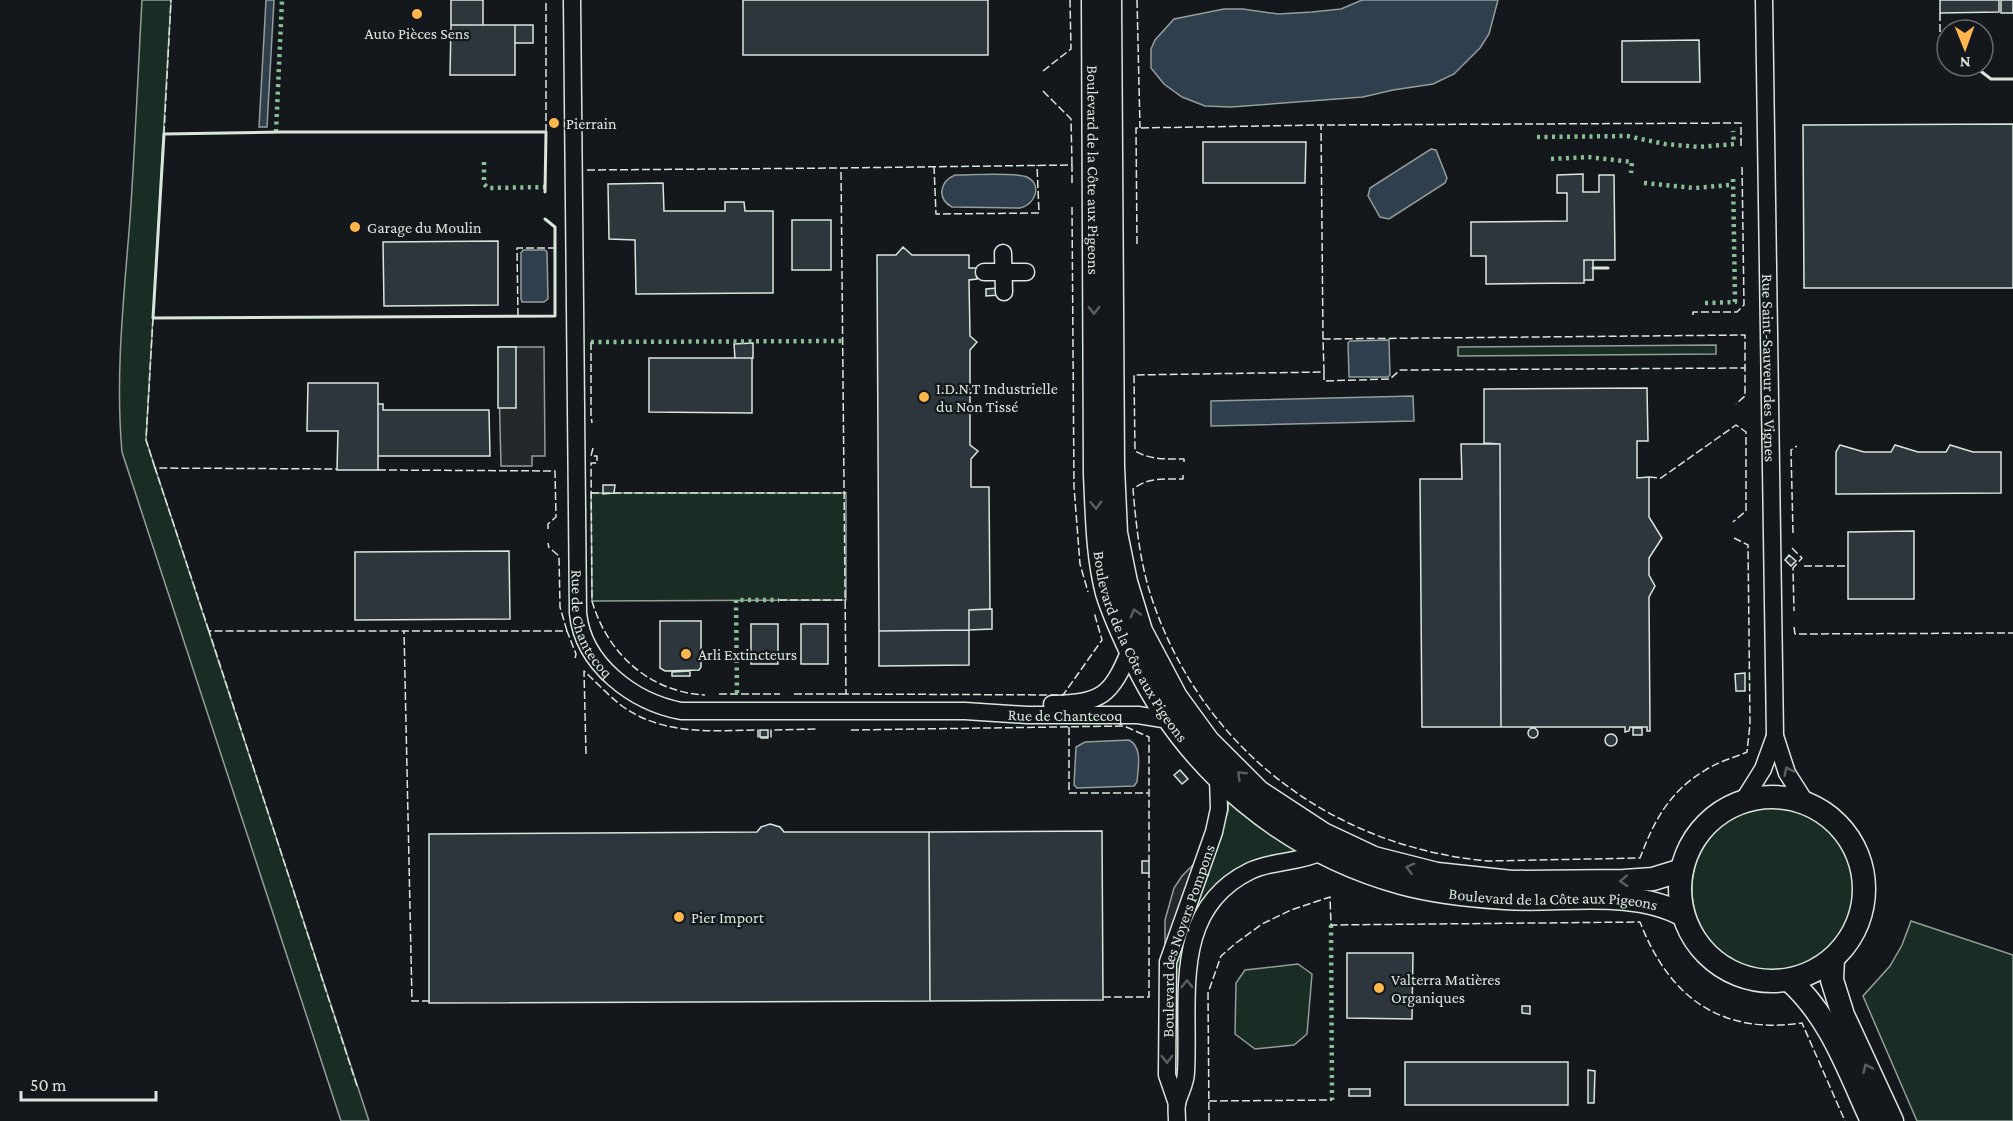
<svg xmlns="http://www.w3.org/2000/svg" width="2013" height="1121" viewBox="0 0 2013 1121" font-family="'Crimson Pro',serif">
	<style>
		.green { fill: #1a2d24; stroke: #939e99; stroke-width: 1.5 }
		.parking { fill: #24282b; stroke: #939e99; stroke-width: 1.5 }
		.water { fill: #2f3f4d; stroke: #939e99; stroke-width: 1.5 }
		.building { fill: #2c363c; stroke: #d8e6dc; stroke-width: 1.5 }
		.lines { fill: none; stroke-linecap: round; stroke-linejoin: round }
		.street-casing { stroke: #d8e6dc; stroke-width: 19 }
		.secondary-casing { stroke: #d8e6dc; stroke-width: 25 }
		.street { stroke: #14181c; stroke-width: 16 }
		.secondary { stroke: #14181c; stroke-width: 22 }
		.hedge { stroke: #8ac095; stroke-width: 4.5; stroke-dasharray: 3 4.5; stroke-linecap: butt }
		.fence { stroke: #d8e6dc; stroke-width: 1.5; stroke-dasharray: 8 3; stroke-linecap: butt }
		.wall { stroke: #d8e6dc; stroke-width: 3 }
		.oneway { stroke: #59605f }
		.poi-dot { fill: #ffb74d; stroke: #14181c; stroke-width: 2 }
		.labels { text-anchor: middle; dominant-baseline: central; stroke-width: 4.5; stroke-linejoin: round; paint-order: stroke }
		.poi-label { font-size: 16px; fill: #d8e6dc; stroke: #14181c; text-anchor: start }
		.street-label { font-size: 16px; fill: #d8e6dc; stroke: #14181c }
	</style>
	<rect width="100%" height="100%" fill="#14181c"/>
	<path class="green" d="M142 0H171L146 440 369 1121H341L122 452C115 375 124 296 130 219 135 146 138 73 142 0Z
		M1716 345V354L1458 356V347Z
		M591 493H846V600L592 601Z
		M1229 796 1302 850 1276 855 1199 912 1182 1065 1172 1073 1174 966 1228 811Z
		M1692 889a82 82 0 1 1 164 0a82 82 0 1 1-164 0Z
		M1911 921 2013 955V1121H1917L1863 996 1890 966 1902 945Z
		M1298 964 1312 974 1307 1034 1294 1045 1255 1049 1235 1034 1236 983 1245 970Z"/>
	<path class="parking" d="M498 347H544L545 456H532V466H501Z
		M1199 859 1165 950V920L1174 888 1182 876Z"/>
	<path class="water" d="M266 0H274L267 127H259Z
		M1362 0H1498L1489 34 1480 48 1454 74 1433 84 1393 90 1363 97 1231 107 1205 106 1182 97 1164 84 1151 68V49L1155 40 1174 19 1224 9H1243L1278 14 1312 12 1341 9Z
		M1431 149 1436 150 1447 178 1445 183 1389 219 1380 217 1368 196 1370 188Z
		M955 175C969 175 1017 172 1027 177 1043 185 1035 205 1020 208L952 207C937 199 939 182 955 175Z
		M523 250H545L547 252 548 299 544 302H522L521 299V253Z
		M1389 340 1390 375 1388 377H1349L1348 343 1350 341Z
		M1413 396 1414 421 1211 426V401Z
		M1129 740C1143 747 1138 769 1137 782L1134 786 1077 788 1074 785 1076 747 1085 742Z"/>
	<path class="building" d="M451 0H483V25H451Z
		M743 0H988V55H743Z
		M1940 0H1999V12L1940 13Z
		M2001 0H2013V13H2001Z
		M451 25H515V75H450Z
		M515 25H533V43H515Z
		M1699 40 1700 82H1622V41Z
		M2013 124V288H1804L1803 125Z
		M1203 142H1306L1305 183H1203Z
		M1583 174V192H1599V175H1614L1615 260H1584V283L1486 284V256H1471V222L1567 221V193H1557V175Z
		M663 183 664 211H725V202H744L745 211H773V293L636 294 635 240 609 239 608 184Z
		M792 220H831V270H792Z
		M498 241V305L384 306 383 242Z
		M903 247 912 255H969V268H977V279L969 280 970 336 977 342 970 350V445L978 451 971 459V487H989L990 609 969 610V630L879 631 877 255H896Z
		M1584 260H1593V280H1584Z
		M998 288 999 295 986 296V289Z
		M753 343V358H735L734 344Z
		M498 347H516V408H498Z
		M649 358H752V413L649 412Z
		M308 383H378V470H337L338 431H307Z
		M1647 388 1648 441H1637V478L1649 477V517L1662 538 1649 558V575L1655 586 1649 597 1650 731H1647V727H1630L1629 731 1625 732V727H1501L1500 444 1484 443V389Z
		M378 404H383V410H489L490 456H378Z
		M1461 444H1500L1501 727H1422L1420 479H1462Z
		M1840 445 1864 452H1891L1895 445 1918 452H1946L1950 445 1973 452H2001V493L1836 494V452Z
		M603 485H615L614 493 603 494Z
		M1914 531V599H1848V532Z
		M509 551 510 619 355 620V552Z
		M1789 555 1796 561 1791 566 1785 560Z
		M992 609V629L969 630V610Z
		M660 621H701V667L699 670 665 671 660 668Z
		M751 624H778V664H751Z
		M801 624H828V664H801Z
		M969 630V665L879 666V631Z
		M690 671V676H672V672Z
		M1745 673V691H1736L1735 674Z
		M1633 728H1642V735H1633Z
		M1528 733a5 5 0 1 1 10 0a5 5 0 1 1-10 0Z
		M760 730H768V737H760Z
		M1605 740a6 6 0 1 1 12 0a6 6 0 1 1-12 0Z
		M1180 770 1188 779 1182 784 1174 775Z
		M770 824 780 827 784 832H929L930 1001 429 1003V834L757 832 761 827Z
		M1102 831 1103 1000 930 1001 929 832Z
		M1142 861H1149V873H1142Z
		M1347 953H1413L1412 1019 1347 1018Z
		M1522 1006H1530V1014L1522 1013Z
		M1405 1062H1568V1105H1405Z
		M1588 1070 1595 1071 1594 1103H1588Z
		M1349 1089H1370V1096H1349Z"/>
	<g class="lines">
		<g class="street-casing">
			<g id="street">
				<path id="s1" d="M572 0 578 613C583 665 634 702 681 711H965L1027 715H1138L1169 720"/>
				<path id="s2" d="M1764 0 1775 736 1787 773 1806 803"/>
				<path d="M1003 253 1004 292"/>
				<path d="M984 272H1026"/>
				<path d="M1052 704C1102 703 1111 696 1130 650"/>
				<path d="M1743 801 1763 769 1775 736"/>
				<path id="s3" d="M1177 1104 1167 1075 1168 962 1214 832 1219 809 1218 778"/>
				<path d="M1177 1121C1177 1115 1176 1108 1177 1103 1180 1092 1186 1083 1186 1072 1190 999 1170 910 1250 871 1273 860 1299 863 1321 852"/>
			</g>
		</g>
		<g class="secondary-casing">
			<g id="secondary">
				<path id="s4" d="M1093 0 1095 475C1097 514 1097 555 1107 593 1114 616 1126 641 1137 664 1189 771 1286 851 1401 883 1434 892 1471 896 1505 898 1561 902 1632 887 1683 915"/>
				<path d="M1110 0 1113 467 1116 533 1126 582 1141 631 1176 697 1208 741 1259 792 1323 834 1374 858 1437 874 1512 882 1624 881 1653 879 1682 870"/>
				<circle cx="1772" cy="889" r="92"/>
				<path d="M1833 959 1832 980 1843 1015 1892 1121"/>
				<path d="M1789 980C1831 1017 1849 1072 1872 1121"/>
			</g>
		</g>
		<use href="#street" class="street"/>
		<use href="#secondary" class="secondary"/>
		<path class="hedge" d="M276 132 282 0
			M1537 137 1627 136 1665 144 1699 147 1734 144 1733 131
			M1551 159 1588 157 1632 162 1631 173
			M484 162V184L488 188 546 187
			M1644 183 1695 188 1729 185
			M1705 303 1735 302 1733 176
			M591 342 843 341
			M737 693 736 600H779
			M1331 925 1332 1100"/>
		<path class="fence" d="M1137 0 1140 128
			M1940 13V41
			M1043 71 1071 49 1070 0
			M1043 91 1071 119 1072 165
			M546 132V0
			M164 134 171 0
			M934 166 936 214 1039 213 1037 165
			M587 170 841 168
			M1072 183V165L841 168 846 694 1063 695 1102 640 1094 612
			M1072 207 1074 487 1080 564 1088 592
			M1137 244 1136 128 1321 125
			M1693 315V312H1737L1744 305 1742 164
			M518 316 517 248H555
			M153 318 146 440 155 468
			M1323 339 1321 125 1741 123V148
			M591 342V415L592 423
			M1324 372V381L1390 379 1400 370 1745 368
			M593 448 591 456H597V463H591L592 601C607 653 649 692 705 695
			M1184 462V459C1165 459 1151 460 1135 451L1134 375 1324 372 1323 339 1745 335V396L1736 404
			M378 470 555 471 556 517 548 524V529
			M1183 475V479C1165 479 1148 477 1133 489 1136 525 1140 562 1151 596 1200 747 1331 847 1488 861L1640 858C1654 821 1669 792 1704 771 1717 762 1733 758 1747 752L1750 724 1748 545 1734 538
			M1649 477 1661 478 1736 425 1746 432V511L1733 522
			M591 493H846
			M1793 533 1791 450 1797 446
			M548 543 549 548
			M1792 548 1802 558 1793 568 1794 611
			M552 550 559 556 560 607 567 631
			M1804 566H1848
			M779 600H846
			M1794 627 1795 634 2013 633
			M209 631 155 468 337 469
			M719 694H780
			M794 694H846
			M1069 727V793H1149
			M851 730 1124 726 1149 737V861
			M586 754 584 671C596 682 608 695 622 706 662 735 710 731 758 730V738H771V730L817 729
			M1103 997H1149V873
			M430 1001H412L404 631H567L576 654 575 659
			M357 1086 209 631H404
			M1209 1101 1332 1100
			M1209 1121 1208 993 1221 956 1236 943 1262 924 1291 910 1330 897 1331 925 1640 922C1669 997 1720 1035 1802 1023L1845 1121"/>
		<path class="wall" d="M1940 41 1947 46
			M1974 66 1991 79H2013
			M545 219 555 227V316L153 318 164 134 283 132H546L545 192
			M1593 268H1608"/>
	</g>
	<defs><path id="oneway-chevron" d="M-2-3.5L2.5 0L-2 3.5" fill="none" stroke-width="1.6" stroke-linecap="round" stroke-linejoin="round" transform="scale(1.5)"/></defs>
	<g class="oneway">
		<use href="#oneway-chevron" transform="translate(1094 310) rotate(90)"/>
		<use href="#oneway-chevron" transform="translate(1096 505) rotate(88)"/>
		<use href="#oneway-chevron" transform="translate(1135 613) rotate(-106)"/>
		<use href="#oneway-chevron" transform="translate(1788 771) rotate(-115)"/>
		<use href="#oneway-chevron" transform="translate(1241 775) rotate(-136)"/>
		<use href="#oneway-chevron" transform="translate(1410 868) rotate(-166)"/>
		<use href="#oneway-chevron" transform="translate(1624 881) rotate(177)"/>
		<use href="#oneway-chevron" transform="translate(1187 984) rotate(-90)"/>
		<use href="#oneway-chevron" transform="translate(1167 1059) rotate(90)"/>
		<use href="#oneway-chevron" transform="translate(1867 1068) rotate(-115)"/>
	</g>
	<g class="poi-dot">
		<circle cx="417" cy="14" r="6"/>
		<circle cx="554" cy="123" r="6"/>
		<circle cx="355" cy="227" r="6"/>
		<circle cx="924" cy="397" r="6"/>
		<circle cx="686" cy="654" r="6"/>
		<circle cx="679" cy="917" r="6"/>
		<circle cx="1379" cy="988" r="6"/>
	</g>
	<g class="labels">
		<g class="poi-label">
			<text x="417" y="33" text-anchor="middle">Auto Pièces Sens</text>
			<text x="566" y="123">Pierrain</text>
			<text x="367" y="227">Garage du Moulin</text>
			<text x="936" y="388">I.D.N.T Industrielle<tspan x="936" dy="18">du Non Tissé</tspan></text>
			<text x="698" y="654">Arli Extincteurs</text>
			<text x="691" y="917">Pier Import</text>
			<text x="1391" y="979">Valterra Matières<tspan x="1391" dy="18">Organiques</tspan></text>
		</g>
		<g class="street-label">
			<text stroke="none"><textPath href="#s4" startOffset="170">Boulevard de la Côte aux Pigeons</textPath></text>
			<text stroke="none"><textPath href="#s2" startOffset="368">Rue Saint-Sauveur des Vignes</textPath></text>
			<text stroke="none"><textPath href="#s1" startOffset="627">Rue de Chantecoq</textPath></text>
			<text stroke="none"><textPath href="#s4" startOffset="656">Boulevard de la Côte aux Pigeons</textPath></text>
			<text stroke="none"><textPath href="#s1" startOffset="1149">Rue de Chantecoq</textPath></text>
			<text stroke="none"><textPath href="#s4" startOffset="1178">Boulevard de la Côte aux Pigeons</textPath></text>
			<text stroke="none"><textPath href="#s3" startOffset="168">Boulevard des Noyers Pompons</textPath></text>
		</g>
	</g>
	<g transform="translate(1965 48) rotate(179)"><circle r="28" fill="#14181c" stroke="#626a69" stroke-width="1.5"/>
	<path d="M0-4.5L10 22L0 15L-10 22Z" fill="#ffb74d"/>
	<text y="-9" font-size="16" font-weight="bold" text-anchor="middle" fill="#d8e6dc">N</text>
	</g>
	<path d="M21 1091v9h135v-9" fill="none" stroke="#d8e6dc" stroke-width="3"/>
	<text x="30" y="1091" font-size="18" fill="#d8e6dc" stroke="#14181c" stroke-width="4.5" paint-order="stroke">50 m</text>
</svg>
